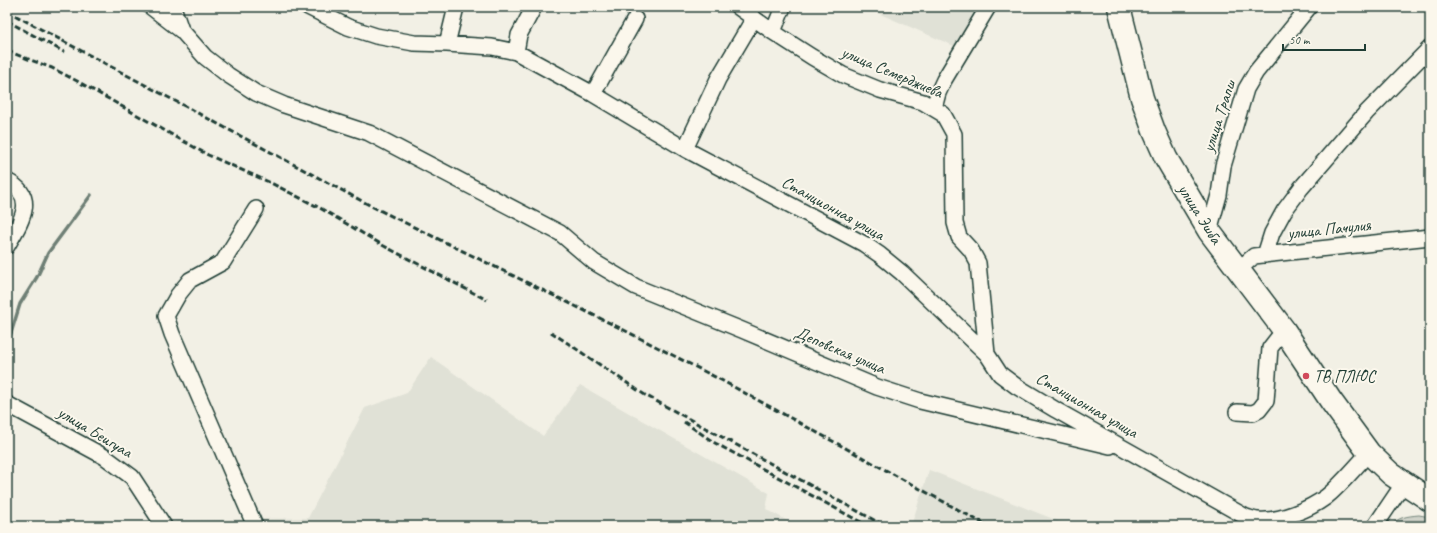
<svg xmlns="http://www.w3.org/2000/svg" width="1437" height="533" viewBox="0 0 1437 533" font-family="Caveat,sans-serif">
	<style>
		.built { fill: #e0e1d6 }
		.green { fill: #cfd2c8; stroke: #77887e }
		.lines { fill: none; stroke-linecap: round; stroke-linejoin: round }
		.stream { stroke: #6e7f75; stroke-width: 3.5 }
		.minor-casing { stroke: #1f3d34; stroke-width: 18 }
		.highway-casing { stroke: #1f3d34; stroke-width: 25 }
		.minor { stroke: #fbf7ec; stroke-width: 15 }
		.highway { stroke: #fbf7ec; stroke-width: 22 }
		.rail { stroke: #1f3d34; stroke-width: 3; stroke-dasharray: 6 3; stroke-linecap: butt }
		.poi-dot { fill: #d1495b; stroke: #fbf7ec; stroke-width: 1.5 }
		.labels { text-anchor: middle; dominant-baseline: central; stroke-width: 4; stroke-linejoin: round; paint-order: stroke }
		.street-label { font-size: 17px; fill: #1f3d34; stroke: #fbf7ec }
		.poi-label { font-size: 17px; fill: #1f3d34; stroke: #fbf7ec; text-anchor: start }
	</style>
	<rect width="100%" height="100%" fill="#f2f0e5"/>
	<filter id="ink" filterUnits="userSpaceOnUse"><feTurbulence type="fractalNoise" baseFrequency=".025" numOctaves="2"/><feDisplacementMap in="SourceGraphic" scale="8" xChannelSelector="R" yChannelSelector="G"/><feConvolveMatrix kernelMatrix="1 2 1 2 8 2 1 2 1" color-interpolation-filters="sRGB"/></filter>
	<g filter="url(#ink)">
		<path class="built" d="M864 7H984L961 49Z
			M431 357 543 436 580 385 769 493 766 509 797 526H178L176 521 308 518 365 408 407 393Z
			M929 470 1071 526H911Z"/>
		<path class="green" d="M1419 515 1430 517V526H1391C1397 517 1408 516 1419 515Z"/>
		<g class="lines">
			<path class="stream" d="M7 346 20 304 37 277 48 253 91 195"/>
			<g class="minor-casing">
				<path id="minor" d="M151 7 182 31 205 57 228 75 256 93 284 105 369 133 560 233 594 262 636 287 742 330 877 387 920 401 1110 446
					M173 7 181 30
					M308 7 348 27 376 36 414 43 447 44 492 47 516 52 593 94 685 149 864 244 880 255 902 273 987 354 1000 374 1016 386 1056 410 1246 517C1250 518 1254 520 1258 520 1279 522 1310 509 1326 497 1342 484 1355 467 1369 453
					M738 7 773 32 812 57 843 75 880 90 923 102 943 114 954 134 955 223 959 237 971 250 978 263 987 354
					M773 32 783 7
					M447 44 456 7
					M516 52 519 35 534 7
					M593 94 635 19
					M934 108 938 93 944 80 988 7
					M685 149 718 79 754 18
					M7 181C39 197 20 223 7 246
					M1209 231 1219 195 1223 166 1246 89 1256 72 1309 7
					M1265 255 1272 233 1284 211 1301 188 1366 113 1430 48
					M1238 270 1254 256 1430 237
					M7 404 105 457 132 477 164 526
					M1237 412 1253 413 1259 410 1266 401 1270 348 1284 330
					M255 526 172 334 166 316 178 295 190 280 223 262 256 209
					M1375 526 1404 483"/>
			</g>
			<g class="highway-casing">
				<path id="highway" d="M1119 7 1142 98 1154 131 1166 158 1209 231 1284 330 1331 401 1369 453 1391 474 1430 500"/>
			</g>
			<use href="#minor" class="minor"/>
			<use href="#highway" class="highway"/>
			<path class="rail" d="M7 11 375 208 622 329 721 380 988 526
				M7 21 64 52
				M7 51 52 68 77 81 208 155 269 182 320 208 384 246 487 300
				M551 332 645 395 885 526
				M684 422 715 443 868 526"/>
		</g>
	</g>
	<circle class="poi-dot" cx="1306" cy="376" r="4"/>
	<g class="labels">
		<g class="street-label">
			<text transform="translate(892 72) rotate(23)">улица Семерджиева</text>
			<text transform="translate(1219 116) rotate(-72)">улица Трапш</text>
			<text transform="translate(833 208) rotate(29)">Станционная улица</text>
			<text transform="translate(1200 214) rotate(58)">улица Эшба</text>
			<text transform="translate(1329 229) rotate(-6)">улица Пачулия</text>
			<text transform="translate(840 350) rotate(23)">Деповская улица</text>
			<text transform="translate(1087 405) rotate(30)">Станционная улица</text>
			<text transform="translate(95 432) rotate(31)">улица Беигуаа</text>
		</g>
		<g class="poi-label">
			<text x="1314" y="376">ТВ ПЛЮС</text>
		</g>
	</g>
	<rect width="1437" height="533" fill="none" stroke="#fbf7ec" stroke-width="24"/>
	<rect x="12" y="12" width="1413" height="509" fill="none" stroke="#1f3d34" stroke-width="1.5" filter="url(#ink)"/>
	<path d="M1283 44v6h82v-6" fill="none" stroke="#1f3d34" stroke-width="2"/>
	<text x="1289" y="44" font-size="12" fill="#1f3d34" stroke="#fbf7ec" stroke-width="3" paint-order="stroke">50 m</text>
</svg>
